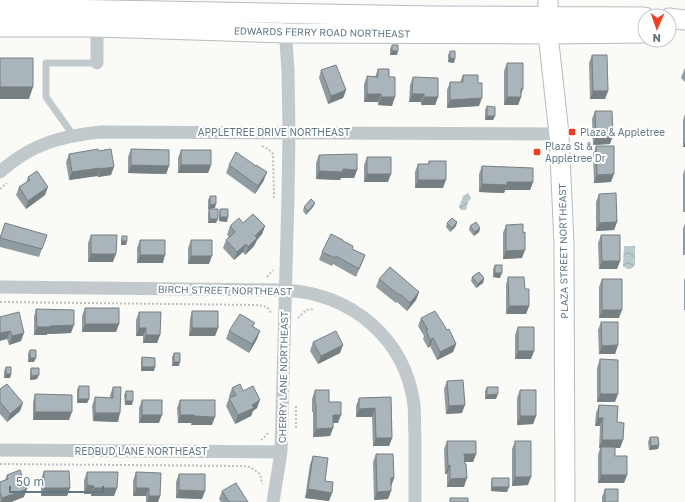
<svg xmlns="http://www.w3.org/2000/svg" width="685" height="502" viewBox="0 0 685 502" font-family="'Golos Text',sans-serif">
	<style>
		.water { fill: url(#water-waves) }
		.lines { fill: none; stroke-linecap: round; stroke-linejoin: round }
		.secondary-casing { stroke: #b5bdc1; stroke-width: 21 }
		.path { stroke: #bdc1c4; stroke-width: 2; stroke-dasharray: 2 2; stroke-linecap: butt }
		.service { stroke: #c2c9cc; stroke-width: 7 }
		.minor { stroke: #c2c9cc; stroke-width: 13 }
		.secondary { stroke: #fff; stroke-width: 19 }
		.wall { fill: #919ca0 }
		.shaded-wall { fill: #767f82 }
		.building { fill: #a9b5ba; stroke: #767f82 }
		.poi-dot { fill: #f43e1e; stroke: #fff; stroke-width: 1.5 }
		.labels { text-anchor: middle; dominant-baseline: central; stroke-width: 4; stroke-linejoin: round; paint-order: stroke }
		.street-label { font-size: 10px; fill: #627985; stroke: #fff }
		.poi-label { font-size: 10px; fill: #627985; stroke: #fff; text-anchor: start }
	</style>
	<defs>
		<pattern id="water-waves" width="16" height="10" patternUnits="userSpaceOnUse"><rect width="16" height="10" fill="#b9c9cc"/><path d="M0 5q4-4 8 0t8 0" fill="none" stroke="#9aa8ab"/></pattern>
	</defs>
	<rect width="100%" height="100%" fill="#fafaf7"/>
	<path class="water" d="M468 193 471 198 468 202 466 210H461L459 207 463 196Z
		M624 246H635V265L631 269H627L623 266Z"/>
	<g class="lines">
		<g class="secondary-casing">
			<path id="secondary" d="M548 0V34L559 134 564 244 565 502
				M0 8 431 16 645 17
				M669 18 685 20
				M0 27H97L286 33 548 34 645 33"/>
		</g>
		<path class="path" d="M262 146 268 149 273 154 274 198
			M0 189 7 183
			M267 277 273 270
			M0 302 257 305 267 307 271 313
			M298 318 306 310 314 309
			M296 428V406
			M261 440 267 435 268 431
			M0 464 243 466 250 467 260 474 262 484"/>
		<path class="service" d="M73 135 46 97V63H97"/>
		<path class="minor" d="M97 63V0
			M0 172C31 144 61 136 101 132L559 134
			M0 287 285 290C351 294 405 337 414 405 415 415 414 425 415 435 415 457 415 480 415 502
			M0 450 281 452
			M273 502 281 452 288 197 289 132 288 71 285 26"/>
		<use href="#secondary" class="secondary"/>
	</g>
	<path class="wall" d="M392 45 397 55H390V49Z
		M450 51 454 63 448 62V55Z
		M592 55 608 91 605 99H590L589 63Z
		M507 63 521 94V97L518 105H504V71Z
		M685 68V82L681 78 684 70Z
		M378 69 389 77 392 106 378 105V102H364V84L367 76 375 77Z
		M321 70 346 90 343 98 328 104 319 78Z
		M463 75 479 106 447 108V90L450 82H460Z
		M413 77 438 97 435 105H421V102H409L410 85Z
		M487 106 495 116 493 120H485V110Z
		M595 111 610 144 593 145 592 119Z
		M685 114V147H683V120Z
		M596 146 611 182 594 183 593 154Z
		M131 149 169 166 166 174 128 173V157Z
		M181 150 211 165 208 173H178V158Z
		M98 151 111 175 98 177 97 176 69 180 66 162 69 154Z
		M319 155 357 170 354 178H341L340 180 316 179V163Z
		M367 157 388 182H364V165Z
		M429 161 443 188H415V172L418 164H428Z
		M229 165 264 180 255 194 226 173Z
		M482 166 533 182 530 190H505L504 193 479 192V174Z
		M685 169V212H683V174Z
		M28 177 45 195 26 209 16 195 19 187 26 183Z
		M599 194 617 222 614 230 596 231V202Z
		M210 196 215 208 208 209V200Z
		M315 203 313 207 306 215 303 211 304 207Z
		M209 209 216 223H208V213Z
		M220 209 227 222 219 221V213Z
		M5 223 42 249 39 257 0 247V238Z
		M243 223 265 226 262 234 257 240 254 246 245 255 243 252 234 260 223 248 226 240 229 237 227 235 230 226Z
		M447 223 456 226 450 232 446 227Z
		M685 224V255H683V228Z
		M506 225 522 258 503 259V233Z
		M470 226 480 228 479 232 474 236 469 230Z
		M91 235 113 262H88V243Z
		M601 235 620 261 617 269H599L598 243Z
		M122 236 127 241 126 245H121V240Z
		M140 240 163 263H137V248Z
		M191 240 209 264H188V248Z
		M343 241 352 249 365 255 362 263 356 277 333 264 332 266 319 260 322 252Z
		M495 265 500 278 493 277V269Z
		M472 277 484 278 483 283 476 288 471 281Z
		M508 277 525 289 529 306 526 314H506V285Z
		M685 278V310H684V280Z
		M379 279 419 292 416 300 407 311 397 302 396 303 376 287Z
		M602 279 619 318H599V287Z
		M85 308 119 324 116 332H82V316Z
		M36 309 71 333 47 334V335H34V317Z
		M192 311 218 328 215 336H189L190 319Z
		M139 312 160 335 157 343H143V336H136V320Z
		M0 317 21 341 9 345Z
		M421 318 447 330 456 344 453 352 437 360 430 346 428 348 423 339 424 336 418 326Z
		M601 322 618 345 615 354H599L598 330Z
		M255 323 253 326 257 339 249 353 226 339 229 331Z
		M518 327 534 351 531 359H515V335Z
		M313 342 340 353 318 364 310 351Z
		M30 350 34 362H28V354Z
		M174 353 179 366H172V357Z
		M142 357 154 371H141V361Z
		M600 359 615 402H597V368Z
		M6 367 11 374 10 378H4V371Z
		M31 368 37 379 30 380V372Z
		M447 381 462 413 446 414 444 389Z
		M79 386 89 399 87 403H77V390Z
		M113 387 118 422 93 421 92 406 95 397 110 398V395Z
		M487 387 496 399H485V391Z
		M232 388 243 391 257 408 253 411 251 416 235 424 226 406 229 398H230L229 396Z
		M0 389 20 411 7 422 0 414Z
		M315 390 329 402 338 423H333V428L330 436 313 437V412H312V399Z
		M520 390 536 416 533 424 517 425V398Z
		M126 391 132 405H125L124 395Z
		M35 394 69 420H33V402Z
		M391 397 392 438 389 446H373L372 417H356V406L359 398Z
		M142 400 159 423H139V408Z
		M180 400 212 425H191L192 423H178L177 408Z
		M599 405 617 422 623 440 620 448H615V456L627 475 624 483H598V455L600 448H599L600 426H595L596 413Z
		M650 437 659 445 658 449 649 450 648 442Z
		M447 441 476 454 473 462H465L464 487H447V474H445L444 449Z
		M515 441 528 485 512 486V449Z
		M376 454 394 478 391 486V491L388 499 374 500 373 462Z
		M313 456 325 481 329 501 305 498 310 464Z
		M44 471 70 488 67 496H41V479Z
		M87 472 117 488 114 496H91V494H84V480Z
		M136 472 160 496 158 502H146V496H133V481Z
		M179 474 202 499 176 498V482Z
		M7 475 24 497 11 502H0V482L5 480Z
		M492 478 507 492 491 491V482Z
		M605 489 618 502H602V497Z
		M222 491 248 502H221L219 499Z"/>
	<path class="shaded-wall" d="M392 51H398L397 55H390Z
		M450 58 455 59 454 63 448 62Z
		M0 87H33L29 99H0Z
		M521 89H523L520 97H521L518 105H504L507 97Z
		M346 90 343 98 328 104 331 96Z
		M593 91H608L605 99H590Z
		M367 94H381L378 102H364Z
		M412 94H424L421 102H409Z
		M381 97H395L392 106 378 105Z
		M424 97H438L435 105H421Z
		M482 98 479 106 447 108 450 100Z
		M487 116H495L493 120H485Z
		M596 136H613L610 144 593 145Z
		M685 141V147H683Z
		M131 165 169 166 166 174 128 173Z
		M181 165H211L208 173H178Z
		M114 167 111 175 98 177 100 169Z
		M100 168 97 176 69 180 72 172Z
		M343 169 357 170 354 178H341L340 180 316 179 319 171Z
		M267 172 264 180 255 194 258 186Z
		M367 174H391L388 182H364Z
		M614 174 611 182 594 183 597 175Z
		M418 180H446L443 188H415Z
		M507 182H533L530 190H505L504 193 479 192 482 184Z
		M48 187 45 195 26 209 28 201Z
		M315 203 313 207 306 215 308 211Z
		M216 204 215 208 208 209 210 205Z
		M220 217H228L227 222 219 221Z
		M210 219H218L216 223H208Z
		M457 222 456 226 450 232 452 228Z
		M617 222 614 230 596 231 599 223Z
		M265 226 262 234 257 240 254 246 245 255 248 247 255 236Z
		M480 228 479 232 474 236 475 232Z
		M122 241H127L126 245H121Z
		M246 244 243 252 234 260 237 252Z
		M525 250 522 258 503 259 506 251Z
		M91 254H116L113 262H88Z
		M140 255H165L163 263H137Z
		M191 256H212L209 264H188Z
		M602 261H620L617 269H599Z
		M495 273H502L500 278 493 277Z
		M484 278 483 283 476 288 478 284Z
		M419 292 416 300 407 311 410 303Z
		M509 306H529L526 314H506Z
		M602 310H622L619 318H599Z
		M85 324H119L116 332H82Z
		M74 325 71 333 47 334V335H34L37 327 50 326Z
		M139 328H146L143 336H136Z
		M192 328H218L215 336H189Z
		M10 331 7 339 0 341V333Z
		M260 331 257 339 249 353 252 344Z
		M24 333 21 341 9 345 12 336Z
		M146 335H160L157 343H143Z
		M433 338 430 346 428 348 430 340Z
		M456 344 453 352 437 360 440 352Z
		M343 345 340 353 318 364 321 356Z
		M618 345 615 354H599L602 346Z
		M518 351H534L531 359H515Z
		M30 358H36L34 362H28Z
		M174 362H180L179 366H172Z
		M142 367H155L154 371H141Z
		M6 374H11L10 378H4Z
		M39 375 37 379 30 380 31 376Z
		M498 394 496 399H485L487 395Z
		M600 394H618L615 402H597Z
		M78 399H89L87 403H77Z
		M260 400 257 408 253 411 251 416 235 424 238 415 252 405Z
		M126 401H133L132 405H125Z
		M23 403 20 411 7 422 10 414Z
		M465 405 462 413 446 414 449 406Z
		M375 408 372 417H356L359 409Z
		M35 412H72L69 420H33Z
		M95 413H120L118 422 93 421Z
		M142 415H162L159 423H139Z
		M180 415H194L192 423H178Z
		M333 415H341L338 423H330Z
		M194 416 215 417 212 425H191Z
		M520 416H536L533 424 517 425Z
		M598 418H603L600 426H595Z
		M333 428 330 436 313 437 316 429Z
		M376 438H392L389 446H373Z
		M602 440H623L620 448H599Z
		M659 445 658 449 649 450 651 446Z
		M464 454H476L473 462H461Z
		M450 465 447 474H445L448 466Z
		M601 475H627L624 483H598Z
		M515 477H531L528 485 512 486Z
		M391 478H394L391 486Z
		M467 478 464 487H447L450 479Z
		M87 485 94 486 91 494H84Z
		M492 487H509L507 492 491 491Z
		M44 488H70L67 496H41Z
		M94 488H117L114 496H91Z
		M136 488H149L146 496H133Z
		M27 489 24 497 11 502H1L2 498Z
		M308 489 332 493 329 501 305 498Z
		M179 490 205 491 202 499 176 498Z
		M391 491 388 499 374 500 377 492Z
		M149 496H160L158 502H147Z"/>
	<path class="building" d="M392 45H398V51H392Z
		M450 51H455V59L450 58Z
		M592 55H607L608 91H593Z
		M0 58H33V87H0Z
		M507 63H523V89H521V97H507Z
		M336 65 346 90 331 96 321 70Z
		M378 69H389V77H395V97H381V94H367V76L378 77Z
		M463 75H478V83H482V98L450 100V82H463Z
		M413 77 438 78V97H424V94H412Z
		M487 106 495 107V116H487Z
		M595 111H612L613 136H596Z
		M596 146H614V174L597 175Z
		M98 149V151L111 149 114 167 100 169V168L72 172 69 154Z
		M131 149 169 150V166L131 165Z
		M181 150H211V165H181Z
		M236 152 256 166V165L267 172 258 186 229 165Z
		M357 154V170L343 169V172L319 171V155Z
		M367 157H391V174H367Z
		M429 161H446V180H418V164H429Z
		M482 166 533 168V182H507V185L482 184Z
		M37 171 48 187 28 201 19 187 30 180 28 177Z
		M616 193 617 222 599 223V194Z
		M210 196H216V204L210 205Z
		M311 199 315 203 308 211 304 207Z
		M209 209H218V219H210Z
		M220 209H228V217H220Z
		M253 214 265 226 255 236 257 238 248 247 246 244 237 252 226 240 235 232 230 226 239 218 243 223Z
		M452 218 457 222 452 228 447 223Z
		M476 222 480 228 475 232 470 226Z
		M5 223 47 235 42 249 0 238Z
		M523 224V233L525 232V250L506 251V225Z
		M331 234 343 240V241L353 246 352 249 365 255 359 269 336 256 335 258 322 252Z
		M91 235H117L116 254H91Z
		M601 235H620V261H602Z
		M122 236H127V241H122Z
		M140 240H165V255H140Z
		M191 240H212V256H191Z
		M495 265H502V273H495Z
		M390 267 419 292 410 303 400 294 399 295 379 279Z
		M479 272 484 278 478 284 472 277Z
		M508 277H524L525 289H529V306H509Z
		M602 279H622V310H602Z
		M85 308H119V324H85Z
		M36 309 74 310V325L50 326V327H37Z
		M192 311H218V328H192Z
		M435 311 447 330 449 329 456 344 440 352 433 338 430 340 426 330H428L421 318Z
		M19 312 24 333 12 336 10 331 0 333V317Z
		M139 312H161L160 335H146V328H139Z
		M240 314 255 323 252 326 260 331 252 344 229 331Z
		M601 322H618V345L602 346Z
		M518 327H534V351H518Z
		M336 331 343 345 321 356 313 342Z
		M30 350H36V358H30Z
		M174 353H180V362H174Z
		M142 357 155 358V367H142Z
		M600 359 618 360V394H600Z
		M6 367H11V374H6Z
		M31 368H39V375L31 376Z
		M463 380 465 405 449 406 447 381Z
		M7 384 23 403 10 414 0 402V389Z
		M240 384 243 391 253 386 260 400 252 405 254 408 238 415 229 398 236 395 232 388Z
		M79 386H89V399H78Z
		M113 387H121L120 413H95V397L113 398Z
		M487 387H498V394L487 395Z
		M315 390H329V402H341V415H333V428L316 429V404L315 403Z
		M520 390H536V416H520Z
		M126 391H133V401H126Z
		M35 394 72 395V412H35Z
		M391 397 392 438H376L375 408 359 409V398Z
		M142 400H162V415H142Z
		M180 400H215V417L194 416V415H180Z
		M599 405 618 406 617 422 624 423 623 440H602L603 418H598Z
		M650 437H658L659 445 651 446Z
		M447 441H476V454H464L465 464H466L467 478 450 479V465L448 466Z
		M515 441H531V477H515Z
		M601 447H615V456H627V475H601Z
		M376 454H393L394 478H391V491L377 492Z
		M313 456 328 458 325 481 333 482 332 493 308 489Z
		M20 470 27 489 2 498 0 492V482L8 479 7 475Z
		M44 471H69L70 488H44Z
		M87 472H118L117 488H94V486L87 485Z
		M136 472 161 473 160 496H149V488H136Z
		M179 474H205V491L179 490Z
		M492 478H509V487H492Z
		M236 483 248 502H229L222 491Z
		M605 489H618V502H605Z
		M450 498H468V502H450Z"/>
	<g class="poi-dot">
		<rect x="568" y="128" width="8" height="8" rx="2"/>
		<rect x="533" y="148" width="8" height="8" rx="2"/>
	</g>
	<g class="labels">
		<g class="street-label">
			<text transform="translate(322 32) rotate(1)">EDWARDS FERRY ROAD NORTHEAST</text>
			<text x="274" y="132">APPLETREE DRIVE NORTHEAST</text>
			<text transform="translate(563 251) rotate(-91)">PLAZA STREET NORTHEAST</text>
			<text transform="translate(225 290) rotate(1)">BIRCH STREET NORTHEAST</text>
			<text transform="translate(283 377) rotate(-89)">CHERRY LANE NORTHEAST</text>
			<text x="141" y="451">REDBUD LANE NORTHEAST</text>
		</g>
		<g class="poi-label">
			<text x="580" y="132">Plaza &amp; Appletree</text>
			<text x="545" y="146">Plaza St &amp;<tspan x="545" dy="12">Appletree Dr</tspan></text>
		</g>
	</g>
	<g transform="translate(657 28) rotate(182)"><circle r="19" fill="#ffffff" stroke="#c0c9ce"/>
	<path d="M0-3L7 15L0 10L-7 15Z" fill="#f43e1e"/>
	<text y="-6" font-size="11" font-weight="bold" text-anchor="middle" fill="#627985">N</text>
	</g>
	<path d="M10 486v6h93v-6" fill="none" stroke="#627985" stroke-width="2"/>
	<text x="16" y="486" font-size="12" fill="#627985" stroke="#ffffff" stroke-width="3" paint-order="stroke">50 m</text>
</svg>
